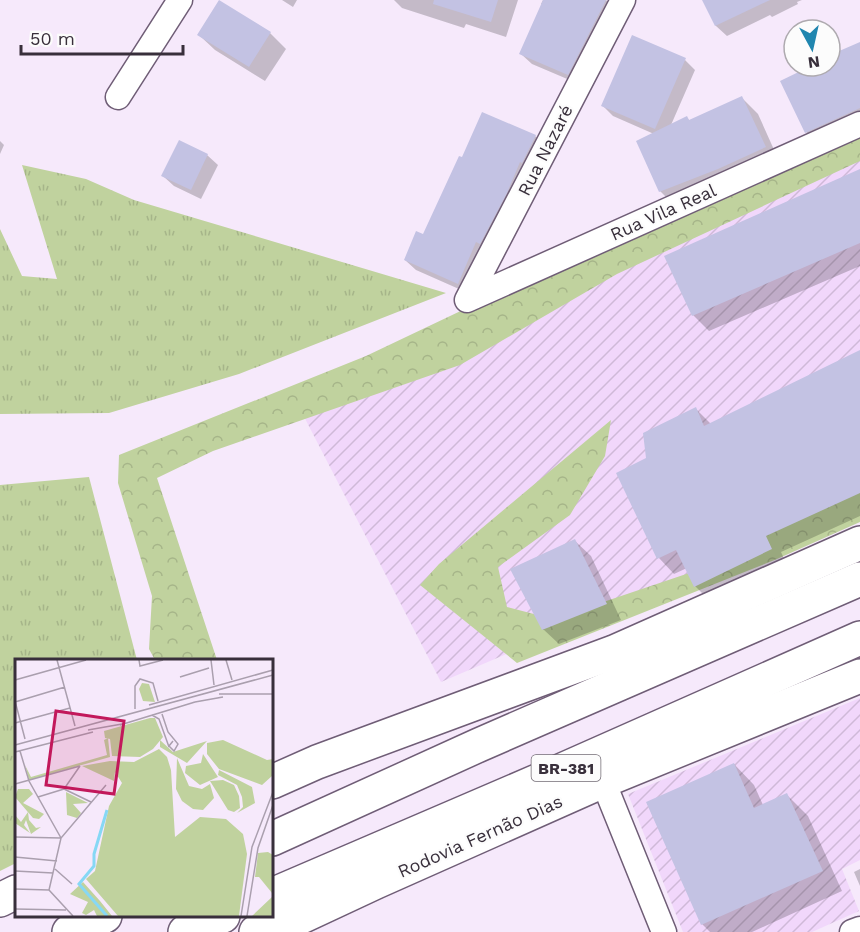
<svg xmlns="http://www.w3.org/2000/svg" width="860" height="932" viewBox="0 0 860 932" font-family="'Work Sans',sans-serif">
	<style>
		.industrial { fill: url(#industrial-furrows) }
		.grass { fill: url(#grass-tufts) }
		.forest { fill: url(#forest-crowns) }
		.shadow { fill: #0003 }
		.building { fill: #c3c2e3 }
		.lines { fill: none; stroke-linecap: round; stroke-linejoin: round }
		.street-casing { stroke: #6f5d76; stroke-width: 27 }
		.secondary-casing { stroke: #6f5d76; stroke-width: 36 }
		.highway-casing { stroke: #6f5d76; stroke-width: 36 }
		.street { stroke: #fff; stroke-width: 24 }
		.secondary { stroke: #fff; stroke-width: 33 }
		.highway { stroke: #fff; stroke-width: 33 }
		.labels { text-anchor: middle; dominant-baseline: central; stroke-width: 4.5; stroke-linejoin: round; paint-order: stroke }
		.shield { fill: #fcfcfc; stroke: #736c75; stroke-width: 1.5 }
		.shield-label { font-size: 16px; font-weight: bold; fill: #382f3b }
		.street-label { font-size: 18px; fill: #382f3b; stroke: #fcfcfc }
		.inset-river { fill: none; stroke: #86d8f5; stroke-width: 3 }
		.inset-road { fill: none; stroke: #aa9fae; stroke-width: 1.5 }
		.view { fill: #c2185b; fill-opacity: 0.15; stroke: #c2185b; stroke-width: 3 }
		.inset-edge { fill: none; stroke: #382f3b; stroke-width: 3 }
	</style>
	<defs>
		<pattern id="industrial-furrows" width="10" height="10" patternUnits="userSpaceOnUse" patternTransform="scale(1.5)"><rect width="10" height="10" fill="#f1d7fb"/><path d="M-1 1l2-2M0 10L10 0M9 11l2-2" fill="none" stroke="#cfb9d8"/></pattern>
		<pattern id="grass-tufts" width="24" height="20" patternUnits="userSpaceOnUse" patternTransform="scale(1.5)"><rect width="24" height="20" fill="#c0d29e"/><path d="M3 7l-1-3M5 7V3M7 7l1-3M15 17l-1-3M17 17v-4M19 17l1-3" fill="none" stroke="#a6b589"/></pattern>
		<pattern id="forest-crowns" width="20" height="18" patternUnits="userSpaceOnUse" patternTransform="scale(1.5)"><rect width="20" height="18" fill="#c0d29e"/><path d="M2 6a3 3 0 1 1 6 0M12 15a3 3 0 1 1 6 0" fill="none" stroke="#a6b589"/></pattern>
	</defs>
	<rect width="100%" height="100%" fill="#f6e9fb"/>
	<path class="industrial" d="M860 143V503L441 682 298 405Z
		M860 698V860L842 869 859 911 812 932H683L628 794Z"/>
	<path class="grass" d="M22 165 86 179 134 200 446 293 239 374 109 413 0 414V229L22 276 57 279Z
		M89 477 137 660H16V863L0 871V485Z"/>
	<path class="forest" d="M860 126V161L617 274 460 365 213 451 157 478 217 660H155L149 649 152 596 118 483 119 455 366 356 656 218Z
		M611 420 605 456 570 515 498 567 507 607 553 619 701 569 860 480V522L777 559 517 663 420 585 439 564Z"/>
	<path class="shadow" d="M282 0H297L293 7Z
		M394 0H518L506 37 466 24 464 28 402 8Z
		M543 0H606L616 10 579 84 532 64 521 54 543 5 541 4Z
		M704 0H802L797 2 798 4 772 17 770 15 727 36 716 26Z
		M270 33 286 49 265 81 215 50 199 35Z
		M860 43V125L818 144 806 132 814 66H830V56Z
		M685 60 695 70 671 125 687 118 690 121 742 98 758 114 780 163 676 207 660 191 654 134 613 116 602 105Z
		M535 136 546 146 468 293 416 270 405 260 424 236 463 159Z
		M0 141 4 145 0 154Z
		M207 155 218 165 201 199 174 186 163 176Z
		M860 171V266L709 331 693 315Z
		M860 352V516L781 552 787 565 711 602 695 586 687 568 674 574 659 558 648 459 696 409 711 424Z
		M575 541 591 556 621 620 559 644 543 629Z
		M734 764 754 785 763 805 787 795 808 816 842 891 752 932H710L702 924 647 803Z
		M860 869V886L854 872Z"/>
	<path class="building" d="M219 0 271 32 249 67 197 35Z
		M434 0H498L491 22 433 4Z
		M543 0H606L568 75 519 54Z
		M702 0H770L715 26Z
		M632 35 686 58 655 129 601 106Z
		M860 42V108L805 133 780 81 811 66H830V55Z
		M742 96 766 147 718 169 659 192 636 141 687 116 689 120Z
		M482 112 536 135 522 163 520 162 507 193 480 244 476 242 458 284 404 260 416 231 423 234 459 156 462 157Z
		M179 140 208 154 191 190 161 176Z
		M860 169V243L692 316 664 256Z
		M860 350V493L766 536 772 549 694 587 676 550 657 559 616 473 646 458 643 433 696 407 704 426Z
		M575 539 607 604 542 630 510 569Z
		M734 763 754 808 787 793 823 871 701 925 646 802Z"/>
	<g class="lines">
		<g class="street-casing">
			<path id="street" d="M118 97 180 0
				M467 300 860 124
				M467 300 623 0
				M603 781 664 932
				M852 932 860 929"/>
		</g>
		<g class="secondary-casing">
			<path id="secondary" d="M272 782 317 762 614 652 860 543
				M0 900 16 892
				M269 932 376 882 603 781 860 676"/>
		</g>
		<g class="highway-casing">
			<path id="highway" d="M272 839 479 745 860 579
				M272 895 542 779 860 638
				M69 932 105 916
				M185 932 223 916
				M256 932 288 924"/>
		</g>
		<use href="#street" class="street"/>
		<use href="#secondary" class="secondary"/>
		<use href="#highway" class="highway"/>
	</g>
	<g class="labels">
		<rect class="shield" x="531.5" y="755" width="69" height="26" rx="4.5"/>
		<g class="shield-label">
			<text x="566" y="768">BR-381</text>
		</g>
		<g class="street-label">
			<text transform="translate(545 150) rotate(-63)">Rua Nazaré</text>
			<text transform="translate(663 212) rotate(-24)">Rua Vila Real</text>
			<text transform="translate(480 836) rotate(-24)">Rodovia Fernão Dias</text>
		</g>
	</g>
	<g transform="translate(15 659)">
		<rect width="258" height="258" fill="#f6e9fb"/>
		<path d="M127 24 134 25 140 43 128 42 124 30ZM135 59H140L148 78 138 90 125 98 97 97 95 80 90 79 89 72ZM145 81 158 93 192 82 172 104 145 88ZM144 90 152 98 156 111 160 178 185 158 211 160 228 175 232 195 224 257H103L71 220 80 212 94 147 107 124 100 113 99 122 67 107 95 102 119 103ZM188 95 203 118 185 126 170 114 171 107 186 104ZM162 99 174 127 187 130 195 125 199 139 188 151 178 150 167 142 161 130ZM204 111 237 128 240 144 222 154 228 148 227 138 222 126 203 116ZM208 121 219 126 224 137 225 149 219 153 213 151 195 122ZM253 193 258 196 257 234 244 218H240L243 194ZM257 238 258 257H237Z" fill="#c0d29e"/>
		<path d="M93 79 95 98 14 121 10 106 16 118 92 96 89 81ZM208 81 252 101 258 100 257 117 247 126 204 110 192 95V84ZM14 130 18 135 8 144 29 155 24 160 18 159 0 138 3 130ZM51 133 73 144 58 145 66 154 62 159 52 156ZM13 153 14 161 21 169 26 168 16 175 11 161 9 166 15 174 0 164V156L6 163ZM68 223 85 242 97 257H82L79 251 71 256 67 254 73 243 55 235Z" fill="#c0d29e"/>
		<path class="inset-river" d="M92 257 64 225 79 207V195L92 151"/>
		<path class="inset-road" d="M42 1 60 67M124 1 125 7 148 1M196 1 199 26M211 1 217 21M165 18 194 9M0 21 71 1M204 35H258M0 42 10 80M0 43 50 28M180 43 208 38M134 46 258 11M120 50V27L125 20 138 24 143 42M147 55 153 73 163 85 159 92 154 87 158 82M137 56 144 60 154 88M0 64 55 49M105 66 180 43M73 71 107 65M0 86 258 16M5 92 14 122 46 179M0 93 78 73M0 125 65 107M49 130 76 143M49 130 65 107M23 138 49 130M0 178 46 179M0 198 42 202M40 210 57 225M0 212 38 214M0 230 34 231M0 250 51 251M58 257 34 231 46 179 91 126M226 257 237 188 258 133M232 257 243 189 258 146"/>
		<path class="view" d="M41 52 109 62 99 135 31 126Z"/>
		<rect width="258" height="258" class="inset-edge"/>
	</g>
	<g transform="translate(812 48) rotate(172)"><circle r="28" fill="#fcfcfc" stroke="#aeaaaf" stroke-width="1.5"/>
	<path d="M0-4.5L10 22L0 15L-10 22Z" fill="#2086af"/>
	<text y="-9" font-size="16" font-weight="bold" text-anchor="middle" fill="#382f3b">N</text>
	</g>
	<path d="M21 45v9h162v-9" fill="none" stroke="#382f3b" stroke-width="3"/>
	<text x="30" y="45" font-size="18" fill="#382f3b" stroke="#fcfcfc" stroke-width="4.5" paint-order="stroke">50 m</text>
</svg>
